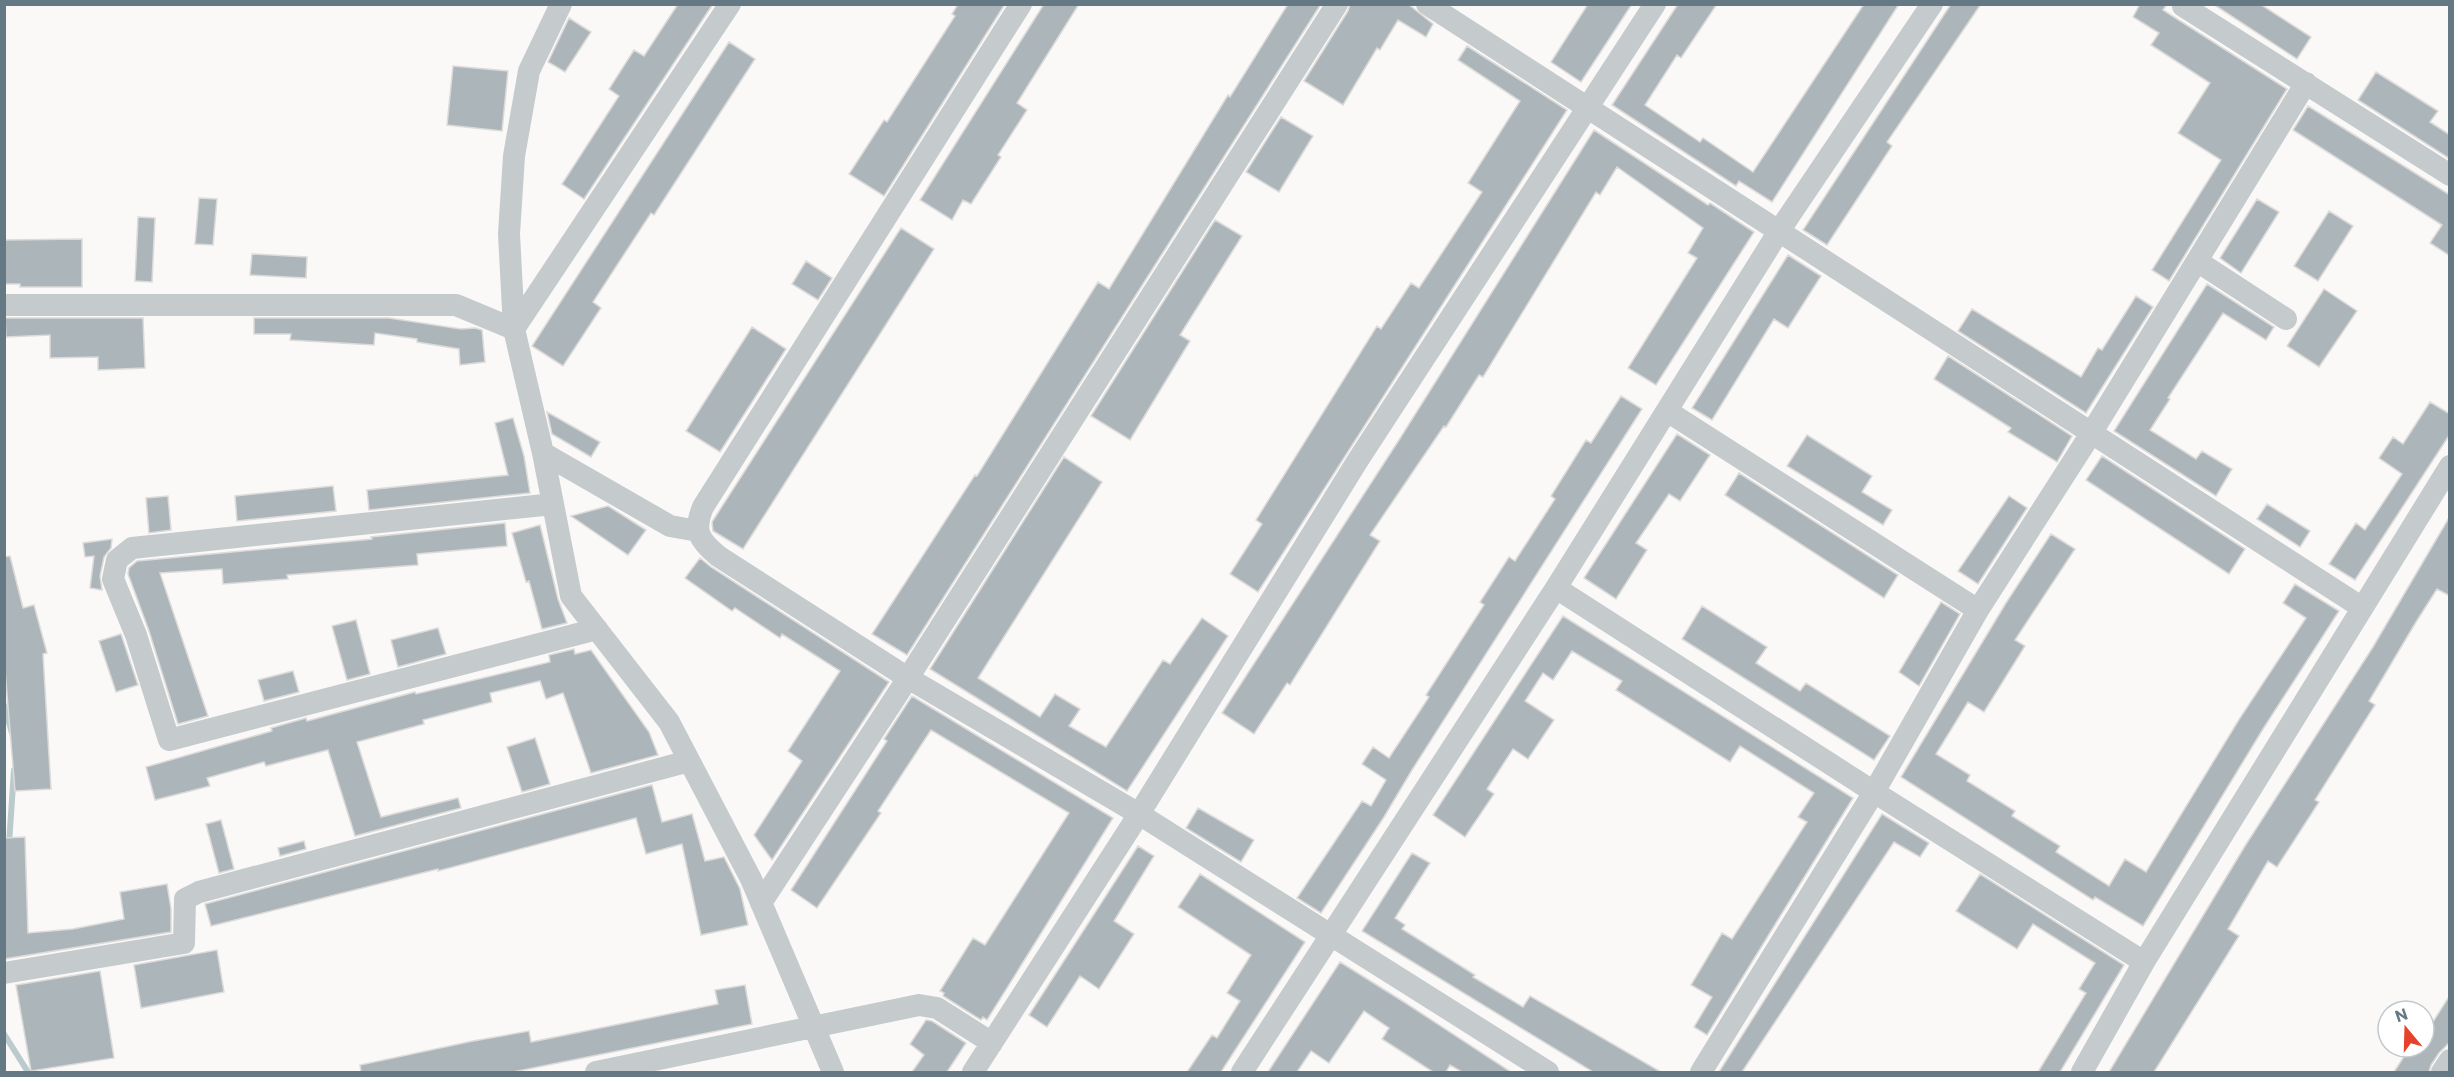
<svg xmlns="http://www.w3.org/2000/svg" width="2454" height="1077" viewBox="0 0 2454 1077" font-family="Commissioner,sans-serif">
	<style>
		.lines { fill: none; stroke-linecap: round; stroke-linejoin: round }
		.stream { stroke: #bbcacc; stroke-width: 6 }
		.building { fill: #acb6ba; stroke: #dcdbd9; stroke-width: 1.5 }
		.minor { stroke: #c5cacd; stroke-width: 22 }
	</style>
	<rect width="100%" height="100%" fill="#faf9f7"/>
	<g class="lines">
		<path class="stream" d="M4 705 12 733
			M9 844 14 770
			M4 1034 28 1072"/>
	</g>
	<path class="building" d="M678 4H713L584 199 562 184 619 96 609 89 634 50 644 56Z
		M958 4H1005L884 196 849 174 884 120 887 122 955 16 952 14Z
		M1044 4H1079L1017 103 1027 110 998 155 1001 157 971 204 963 200 952 220 920 200Z
		M1288 4H1321L907 655 872 634 975 475 977 476 1098 282 1109 289 1228 95 1230 97Z
		M1350 4H1408L1433 24 1426 37 1398 20 1380 50 1377 48 1343 105 1304 81 1348 11Z
		M1588 4H1632L1581 82 1551 62Z
		M1678 4H1717L1681 58 1677 55 1645 105 1700 142 1703 138 1753 172 1864 4H1899L1772 202 1739 181 1736 186 1612 105Z
		M1951 4H1981L1887 142 1892 146 1827 245 1803 230Z
		M2140 4H2167L2163 10 2287 89 2169 281 2152 270 2221 160 2178 133 2210 83 2151 45 2159 33 2133 17Z
		M2213 4H2260L2311 37 2297 59Z
		M569 18 591 32 565 72 548 62Z
		M729 42 755 59 654 215 651 213 593 302 601 308 563 366 532 346Z
		M1467 46 1567 110 1258 592 1230 574 1262 524 1256 520 1377 326 1381 329 1411 283 1419 288 1482 192 1468 183 1520 101 1458 60Z
		M453 66 508 71 502 131 447 125Z
		M2376 72 2438 111 2430 122 2450 135V159L2358 100Z
		M2308 106 2450 195V256L2430 243 2442 225 2293 130Z
		M1281 117 1313 136 1279 192 1246 172Z
		M1594 130 1708 205 1710 203 1754 232 1656 385 1628 368 1697 258 1688 253 1703 228 1617 167 1600 195 1596 192 1483 377 1479 375 1446 427 1444 426 1370 535 1380 541 1290 685 1287 683 1254 734 1222 713 1399 440Z
		M199 198 217 199 213 245 195 244Z
		M2257 199 2279 212 2241 273 2220 258Z
		M2329 211 2353 226 2318 281 2294 266Z
		M138 217 155 218 152 282 135 281Z
		M1215 220 1242 236 1180 335 1190 341 1130 440 1091 416Z
		M901 228 934 249 743 549 713 531 712 522Z
		M82 239V287H20V284H4V240Z
		M252 254 307 257 306 278 250 275Z
		M1788 255 1821 276 1788 328 1774 319 1712 420 1692 408Z
		M806 261 832 278 818 300 792 284Z
		M2207 284 2274 327 2266 340 2223 313 2168 398 2170 399 2150 430 2196 459 2202 451 2232 469 2216 496 2114 431Z
		M2324 289 2357 311 2319 367 2287 346Z
		M2136 296 2153 307 2086 413 1958 331 1972 309 2081 377 2098 348 2102 350Z
		M5 318H143L145 368 98 370V357L50 358V335L6 337Z
		M254 318H389L461 329 475 328 482 330 485 362 460 365 459 349 417 342V339L375 333 374 345 290 340 291 334H254Z
		M752 327 786 349 720 452 686 431Z
		M1948 356 2072 436 2057 462 2008 432 2011 428 1934 379Z
		M1621 396 1642 409 1412 770 1384 817 1321 913 1297 898 1362 801 1371 806 1386 780 1362 764 1373 747 1389 758 1429 697 1426 695 1484 605 1480 602 1509 557 1515 561 1555 499 1551 496 1586 440 1591 443Z
		M2430 402 2450 414V434L2355 580 2329 564 2356 523 2365 530 2402 474 2379 458 2393 437 2403 444Z
		M547 412 600 442 591 457 552 434Z
		M513 418 524 456 530 493 369 510 367 490 508 475 495 423Z
		M1677 434 1710 455 1680 501 1669 494 1636 543 1647 550 1616 599 1584 578Z
		M1807 435 1872 476 1862 492 1892 510 1883 525 1787 466Z
		M2102 456 2245 549 2229 574 2086 480Z
		M1064 457 1102 482 978 678 1040 717 1055 694 1080 709 1069 726 1106 747 1163 660 1170 664 1202 618 1228 636 1127 791 930 669Z
		M1739 473 1898 575 1884 598 1725 495Z
		M333 486 336 511 237 521 235 496Z
		M168 496 171 530 149 533 146 498Z
		M2009 496 2027 508 1978 584 1958 571Z
		M2267 504 2310 531 2300 547 2257 519Z
		M608 506 646 530 628 555 571 516Z
		M2450 516V596L2437 589 2416 622 2369 701 2375 705 2315 800 2319 802 2277 867 2268 861 2228 929 2239 936 2154 1072H2109L2245 846 2373 647Z
		M505 523 507 546 417 554 418 565 287 575 288 579 223 584 222 569 160 573 208 716 178 724 149 631 128 574 129 568 137 561 372 539 371 537Z
		M540 525 558 599 567 623 542 629 529 581 526 582 512 533Z
		M2051 534 2075 549 2015 640 2025 646 1984 712 1968 702 1936 754 1970 775 1967 781 2015 811 2012 816 2060 846 2056 852 2109 886 2125 859 2146 872 2240 718 2306 618 2283 603 2295 584 2339 611 2263 729 2143 926 2095 897 2093 900 1901 777 2006 603Z
		M112 539 111 548 104 557 100 576 102 590 90 588 94 556 85 557 83 543Z
		M10 556 23 608 34 605 47 653 43 654 51 789 15 791 4 658V557Z
		M700 558 711 567 889 682 772 860 754 835 802 761 788 751 840 671 782 634 780 638 735 608 732 611 685 578Z
		M1941 602 1960 614 1919 686 1899 672Z
		M1702 606 1767 647 1756 663 1800 691 1806 683 1890 736 1874 760 1682 639Z
		M1563 616 1853 798 1707 1035 1694 1027 1712 997 1691 985 1722 933 1732 939 1780 864 1807 822 1798 817 1814 793 1740 746 1730 762 1616 690 1622 681 1572 651 1553 680 1543 673 1525 701 1554 720 1528 759 1513 749 1487 789 1494 794 1465 837 1433 815Z
		M356 620 370 674 347 680 332 626Z
		M438 628 446 654 398 667 391 640Z
		M121 634 138 685 116 692 99 641Z
		M574 649 575 654 591 650 649 732 658 755 591 773 563 693 546 699 540 681 490 693 492 702 423 720 424 724 357 742 381 817 458 798 461 808 355 836 328 750 266 766 264 762 207 778 210 786 155 800 146 767 272 731 271 728 306 718 307 721 415 692 416 694 550 662 549 655Z
		M293 671 299 692 264 701 258 680Z
		M912 696 1113 818 987 1020 983 1017 981 1020 943 996 944 993 940 991 973 938 985 945 1069 813 931 730 878 811 881 813 817 908 791 890 887 741 884 739Z
		M535 738 550 784 522 792 507 747Z
		M652 785 662 822 692 814 705 861 724 857 740 889 748 925 701 935 682 844 646 854 636 818 438 871V869L211 926 205 904Z
		M1198 808 1254 840 1241 862 1186 828Z
		M1882 814 1929 843 1920 857 1894 842 1742 1072H1719Z
		M221 820 234 869 219 873 206 824Z
		M25 837 28 933 73 929 124 919 120 892 167 884 171 909V932L4 959V838Z
		M304 841 306 849 280 856 278 848Z
		M1138 846 1154 856 1114 921 1134 934 1099 989 1080 976 1047 1027 1029 1015Z
		M1412 853 1430 863 1395 918 1405 925 1402 929 1475 975 1473 977 1523 1007 1530 996 1661 1072H1593L1362 931Z
		M1200 874 1305 942 1221 1072H1187L1212 1035 1217 1038 1240 1001 1227 993 1251 955 1178 907Z
		M1980 874 2124 965 2060 1072H2038L2086 993 2079 989 2095 963 2033 924 2017 949 1956 911Z
		M217 950 224 992 141 1008 134 965Z
		M1340 962 1404 1002 1511 1072H1462L1450 1065 1446 1072H1433L1382 1039 1389 1028 1364 1011 1329 1063 1311 1051 1297 1072H1268Z
		M100 971 114 1058 31 1071 16 985Z
		M745 985 752 1024 513 1072H361L360 1065 473 1041 529 1031 531 1042 718 1004 715 990Z
		M2450 995V1042L2439 1053 2431 1065 2429 1072H2394L2410 1047H2424V1036Z
		M926 1020 932 1021 966 1043 947 1072H912L924 1055 910 1044Z"/>
	<g class="lines">
		<path class="minor" d="M561 4 529 71 514 156 509 234 514 329 543 453 571 596 669 722 751 879 833 1072
			M1021 4 703 507C693 531 699 540 718 556L908 678 1139 814 1548 1072
			M1427 4 2361 607
			M2183 6 2450 175
			M2197 261 2286 319
			M4 305H456L514 329
			M514 329 730 4
			M1667 411 1978 610
			M543 453 670 526 698 531
			M553 504 132 548 117 560 113 579 136 635 169 740 597 629
			M1556 588 1874 792 2144 962
			M761 903 908 678 1337 4
			M4 973 184 943 185 899 199 892 689 761
			M596 1072 919 1005 937 1008 992 1043
			M973 1072 1139 814 1358 460 1655 4
			M1242 1072 1556 588 1779 231 1932 4
			M1701 1072 1874 792 1978 610 2092 432 2306 83
			M2082 1072 2144 962 2450 466
			M2442 1072 2450 1060"/>
	</g>
	<rect width="2454" height="1077" fill="none" stroke="#647983" stroke-width="12"/>
	<g transform="translate(2406 1029) rotate(341)"><circle r="28" fill="#ffffff" stroke="#c1c9cd" stroke-width="1.5"/>
	<path d="M0-4.5L10 22L0 15L-10 22Z" fill="#e6422b"/>
	<text y="-9" font-size="16" font-weight="bold" text-anchor="middle" fill="#647983">N</text>
	</g>
</svg>
